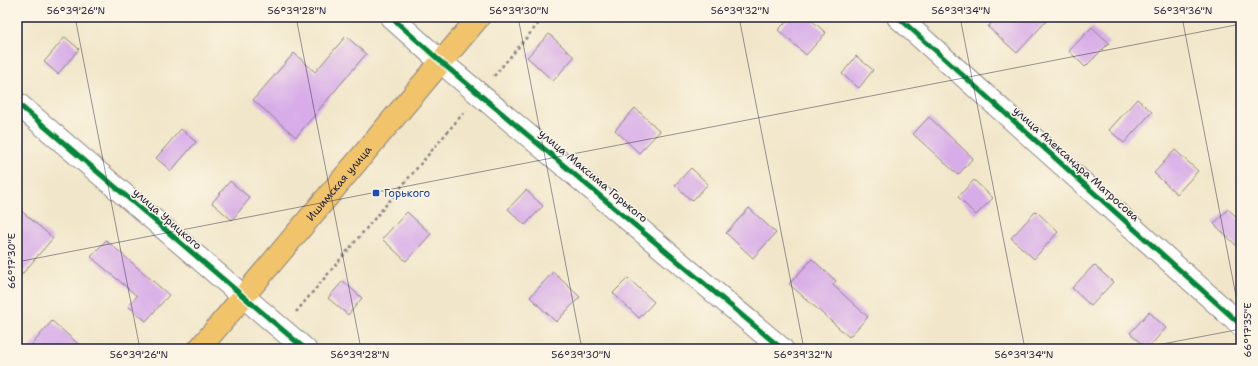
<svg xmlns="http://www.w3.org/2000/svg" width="1258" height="366" viewBox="0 0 1258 366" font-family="'Shantell Sans',sans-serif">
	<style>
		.building { fill: #d7ace8 }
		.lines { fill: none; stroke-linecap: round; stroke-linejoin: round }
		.minor-casing { stroke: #8a8482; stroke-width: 24 }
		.major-casing { stroke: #8a8482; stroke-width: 24 }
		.path { stroke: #8a8482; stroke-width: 2.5; stroke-dasharray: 3 3; stroke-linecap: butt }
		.minor { stroke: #fff; stroke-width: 22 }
		.major { stroke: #f1c36a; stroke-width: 22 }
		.cycleway-casing { stroke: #fcf5e5; stroke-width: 8 }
		.cycleway { stroke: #00873e; stroke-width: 5 }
		.ticks { fill: none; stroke: #22223b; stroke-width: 1; stroke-opacity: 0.45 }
		.transit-dot { fill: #1a4fb4; stroke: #fcf5e5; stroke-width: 1.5 }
		.labels { text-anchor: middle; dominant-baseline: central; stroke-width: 3; stroke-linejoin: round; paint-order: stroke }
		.street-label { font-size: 11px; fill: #22223b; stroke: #fcf5e5 }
		.transit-label { font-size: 11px; fill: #164399; stroke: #fcf5e5; text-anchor: start }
		.neatline { fill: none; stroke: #22223b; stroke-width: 1.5 }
		.ticks-label { font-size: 10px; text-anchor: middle; fill: #22223b }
	</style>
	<rect width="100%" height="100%" fill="#fcf5e5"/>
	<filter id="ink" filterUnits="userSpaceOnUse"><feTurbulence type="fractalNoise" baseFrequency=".025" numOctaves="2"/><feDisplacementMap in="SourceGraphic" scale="8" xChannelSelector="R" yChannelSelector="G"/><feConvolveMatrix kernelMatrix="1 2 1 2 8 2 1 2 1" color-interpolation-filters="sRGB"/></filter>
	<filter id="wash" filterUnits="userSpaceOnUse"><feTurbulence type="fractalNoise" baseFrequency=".012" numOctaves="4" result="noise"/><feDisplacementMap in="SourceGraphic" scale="16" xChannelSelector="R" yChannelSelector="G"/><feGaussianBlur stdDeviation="0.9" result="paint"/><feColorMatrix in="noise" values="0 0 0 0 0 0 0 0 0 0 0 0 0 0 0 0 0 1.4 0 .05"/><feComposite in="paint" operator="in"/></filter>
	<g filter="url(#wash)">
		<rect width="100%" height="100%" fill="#f1e6c9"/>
		<g id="blocks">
			<path class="building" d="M791 17H808L826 33 806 55 778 30Z
				M997 17H1050L1017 53 988 27Z
				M1092 27 1109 43 1085 67 1069 51Z
				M549 34 574 57 553 81 527 57Z
				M346 36 366 54 296 137 253 100 294 53 315 72Z
				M65 37 79 49 58 74 44 62Z
				M856 56 873 70 859 88 842 74Z
				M1137 99 1152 112 1124 143 1109 130Z
				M635 108 660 131 639 153 615 130Z
				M929 117 973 158 958 175 913 134Z
				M181 129 196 142 171 171 156 158Z
				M1175 150 1198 171 1177 194 1154 173Z
				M691 168 708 184 692 201 675 185Z
				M974 180 993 198 976 215 958 197Z
				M230 181 250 198 232 220 212 203Z
				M526 190 543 206 525 225 508 209Z
				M17 207 53 238 17 280Z
				M749 208 776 233 753 258 726 233Z
				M1228 209 1241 221V250L1214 224Z
				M1036 211 1058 232 1034 259 1011 238Z
				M407 212 431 234 406 261 382 239Z
				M106 240 169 295 146 321 128 306 137 296 91 257Z
				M812 259 836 281 833 285 868 317 849 337 789 284Z
				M1094 265 1113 282 1091 306 1072 288Z
				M553 272 580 297 556 322 530 297Z
				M628 278 654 302 639 318 613 293Z
				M343 281 362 298 348 315 328 298Z
				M1149 312 1166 328 1147 349 1130 333Z
				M52 321 84 349H28Z"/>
		</g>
	</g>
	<g filter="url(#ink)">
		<use href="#blocks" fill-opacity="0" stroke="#8a8482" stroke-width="1"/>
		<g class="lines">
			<g class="minor-casing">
				<path id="minor" d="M391 17 441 62 782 349
					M898 17 1241 325
					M17 103 305 349"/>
			</g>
			<g class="major-casing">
				<g id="major">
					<path id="s1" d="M199 349 479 17"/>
				</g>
			</g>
			<path class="path" d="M494 76 544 17
				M296 312 465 111"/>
			<use href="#minor" class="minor"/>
			<use href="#major" class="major"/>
			<g class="cycleway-casing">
				<path id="cycleway" d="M391 17 441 62 782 349
					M898 17 1241 325
					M17 103 305 349"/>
			</g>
			<use href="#cycleway" class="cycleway"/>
		</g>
	</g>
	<path class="ticks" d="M75 17 140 349M296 17 361 349M518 17 582 349M739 17 804 349M960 17 1025 349M1182 17 1241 322M17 262 1241 24M1136 349 1241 329"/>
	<rect class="transit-dot" x="372" y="189" width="8" height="8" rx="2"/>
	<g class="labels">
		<g class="street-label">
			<text transform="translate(1076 164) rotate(42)">улица Александра Матросова</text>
			<text transform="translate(593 176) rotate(40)">улица Максима Горького</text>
			<text stroke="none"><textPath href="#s1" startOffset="217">Ишимская улица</textPath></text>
			<text transform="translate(167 219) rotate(41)">улица Урицкого</text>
		</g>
		<g class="transit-label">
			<text x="384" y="193">Горького</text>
		</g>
	</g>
	<rect width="1258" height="366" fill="none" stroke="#fcf5e5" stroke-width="44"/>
	<rect x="22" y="22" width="1214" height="322" class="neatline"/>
	<g class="ticks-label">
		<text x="76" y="14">56°39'26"N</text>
		<text x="297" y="14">56°39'28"N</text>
		<text x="519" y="14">56°39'30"N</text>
		<text x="740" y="14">56°39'32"N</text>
		<text x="961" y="14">56°39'34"N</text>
		<text x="1183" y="14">56°39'36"N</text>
		<text transform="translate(11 261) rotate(-90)" y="4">66°17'30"E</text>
		<text transform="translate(1247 330) rotate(-90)" y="4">66°17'35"E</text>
		<text x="139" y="358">56°39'26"N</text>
		<text x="360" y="358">56°39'28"N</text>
		<text x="581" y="358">56°39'30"N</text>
		<text x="803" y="358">56°39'32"N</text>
		<text x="1024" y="358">56°39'34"N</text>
	</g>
</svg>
